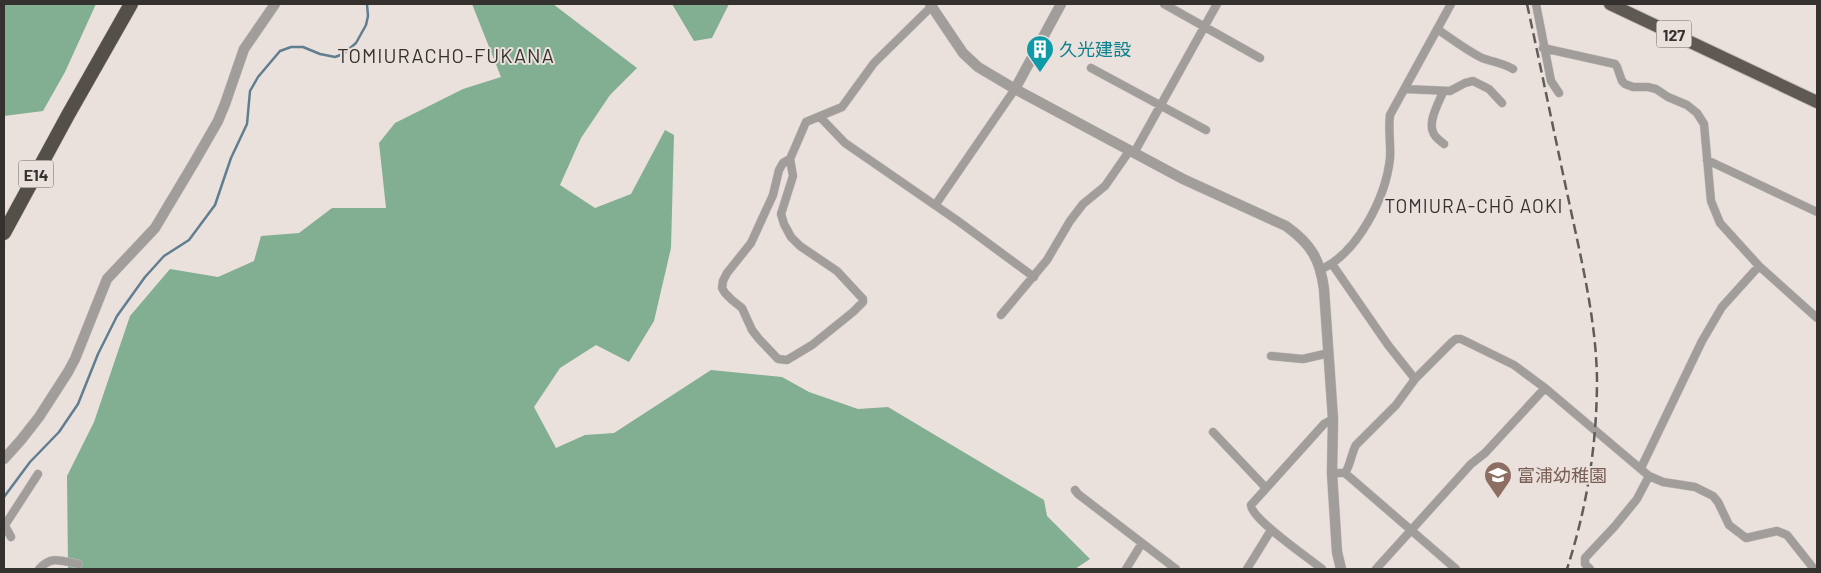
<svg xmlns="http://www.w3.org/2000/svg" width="1821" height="573" viewBox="0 0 1821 573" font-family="Barlow,'Noto Sans JP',sans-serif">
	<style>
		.forest { fill: #82ae92 }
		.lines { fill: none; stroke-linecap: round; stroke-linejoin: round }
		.stream { stroke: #607e90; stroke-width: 2.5 }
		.minor-casing { stroke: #c6beba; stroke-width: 9 }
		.tertiary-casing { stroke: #c6beba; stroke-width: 11 }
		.trunk-casing { stroke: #c6beba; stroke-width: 14 }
		.motorway-casing { stroke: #c6beba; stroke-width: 15 }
		.minor { stroke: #a09d9a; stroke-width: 8 }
		.tertiary { stroke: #a09d9a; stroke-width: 10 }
		.trunk { stroke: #5f5954; stroke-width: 12 }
		.motorway { stroke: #554f4a; stroke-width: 14 }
		.rail { stroke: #605c59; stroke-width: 2.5; stroke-dasharray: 10 5; stroke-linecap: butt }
		.labels { text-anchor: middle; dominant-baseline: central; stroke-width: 4; stroke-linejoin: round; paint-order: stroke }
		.shield { fill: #eae1dd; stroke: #6b6663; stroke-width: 1 }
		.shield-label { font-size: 16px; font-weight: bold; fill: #34312f }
		.culture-label { font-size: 18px; fill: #0d838f; stroke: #eae1dd; text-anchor: start }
		.education-label { font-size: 18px; fill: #785e54; stroke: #eae1dd; text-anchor: start }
		.neighbourhood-label { font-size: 19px; letter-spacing: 1px; fill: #34312f; stroke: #eae1dd }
		.quarter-label { font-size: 20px; letter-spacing: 1px; fill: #34312f; stroke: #eae1dd }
	</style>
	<rect width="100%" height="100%" fill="#eae1dd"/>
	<path class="forest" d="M4 4H96L65 72 43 111 4 116Z
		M472 4H553L637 68 610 95 581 138 560 185 595 208 631 194 665 130 674 135 671 248 654 321 629 362 596 345 560 368 534 407 556 448 585 435 614 433 711 370 782 377 809 392 858 409 888 407 1044 500 1047 516 1090 559 1075 569H68L67 476 94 422 130 316 170 269 218 277 254 261 261 236 299 233 332 208H386L379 143 395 123 463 89 501 77Z
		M672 4H729L712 38 694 41Z"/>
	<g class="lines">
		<path class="stream" d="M4 497 30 462 59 432 78 404 98 354 117 316 145 277 164 256 189 240 215 205 231 158 247 124 250 91 258 77 280 51 291 47H303L320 54 335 57 343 54 356 43 366 25 368 16 367 4"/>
		<g class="minor-casing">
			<path id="minor" d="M1164 4 1260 58
				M1536 4 1551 81 1559 93
				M1437 29C1452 39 1466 50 1482 58 1493 62 1503 63 1513 69
				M1543 48 1615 64 1617 67 1622 81 1625 84 1633 87H1648L1656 89 1668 97 1687 105 1697 113 1704 124 1711 201 1720 223 1759 266 1817 318
				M1091 68 1206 130
				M1405 89 1450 91 1465 83 1473 81 1489 89 1502 103
				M1443 92C1439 102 1428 121 1433 132 1434 136 1440 141 1444 144
				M820 117 845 143 958 221 1034 277
				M1134 153 1217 4
				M790 159 793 176 781 214 784 224 791 237 800 246 837 271 863 299V302L853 312 812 345 787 360 778 359 759 339 752 330 742 308 732 300 725 293 722 288 723 281 727 273 751 243 773 195 779 170 783 163 790 159 806 122 842 107 874 63 932 6
				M1707 160 1817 212
				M938 201 1015 89
				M1332 264 1388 345 1415 379
				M1322 269C1358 252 1386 197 1390 158 1391 144 1388 130 1390 115L1451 4
				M1001 315 1047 260 1070 221 1083 204 1105 186 1130 150
				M1271 356 1303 359 1329 353
				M1213 432 1266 488
				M1641 468 1702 341 1722 307 1759 266
				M1332 473H1345L1456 569
				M1345 473C1351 464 1351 454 1356 445L1396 405 1415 379 1452 342 1456 339H1461L1514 365 1545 388 1649 476 1663 482 1695 487 1713 496 1718 502 1729 525 1746 538 1777 531 1787 535 1814 569
				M1075 490 1078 494 1176 569
				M4 524 11 537
				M5 525 38 474
				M39 569C52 555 61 561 78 564
				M1126 569 1142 543
				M1247 569 1271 530
				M1322 569C1309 558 1251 519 1251 505L1324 424 1333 419
				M1376 569 1471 464 1485 453 1545 388
				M1590 569 1585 564V558L1615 526 1637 499 1649 476"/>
		</g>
		<g class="tertiary-casing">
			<path id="tertiary" d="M930 4 963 53 978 67 1015 89 1183 179 1286 226C1311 244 1320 259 1324 289L1333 419 1332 473 1337 552 1341 569
				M1015 89 1061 4
				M4 459 21 440 39 417 68 372 75 359 107 279 155 228 195 161 218 121 225 104 244 49 275 4"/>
		</g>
		<g class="trunk-casing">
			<path id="trunk" d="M1610 4 1817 102"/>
		</g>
		<g class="motorway-casing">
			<path id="motorway" d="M4 233 68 115 131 4"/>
		</g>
		<use href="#minor" class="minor"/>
		<use href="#tertiary" class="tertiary"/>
		<use href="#trunk" class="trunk"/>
		<use href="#motorway" class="motorway"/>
		<path class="rail" d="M1527 4C1542 73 1556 142 1571 211 1583 267 1596 322 1597 379 1597 445 1587 507 1567 569"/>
	</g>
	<defs>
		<g id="building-pin" transform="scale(1.4375)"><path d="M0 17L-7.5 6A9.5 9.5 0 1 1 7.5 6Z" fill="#0f9aa8" stroke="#eae1dd"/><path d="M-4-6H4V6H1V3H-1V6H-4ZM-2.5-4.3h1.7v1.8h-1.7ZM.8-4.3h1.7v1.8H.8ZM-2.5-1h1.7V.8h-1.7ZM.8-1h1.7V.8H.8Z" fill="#fff"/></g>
		<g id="school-pin" transform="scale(1.4375)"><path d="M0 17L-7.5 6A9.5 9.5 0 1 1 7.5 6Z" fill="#8d6e63" stroke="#eae1dd"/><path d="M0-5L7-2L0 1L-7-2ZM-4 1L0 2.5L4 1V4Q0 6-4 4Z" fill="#fff"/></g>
	</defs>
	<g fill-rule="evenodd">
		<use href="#building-pin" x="1040" y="49"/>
		<use href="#school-pin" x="1498" y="475"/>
	</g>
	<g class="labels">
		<g class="shield">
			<rect x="1656.5" y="20.5" width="35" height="27" rx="4"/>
			<rect x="18.5" y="160.5" width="35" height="27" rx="4"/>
		</g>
		<g class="shield-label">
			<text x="1674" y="34">127</text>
			<text x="36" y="174">E14</text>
		</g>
		<g class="culture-label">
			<text x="1059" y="49">久光建設</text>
		</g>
		<g class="education-label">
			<text x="1517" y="475">富浦幼稚園</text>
		</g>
		<g class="neighbourhood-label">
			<text x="1474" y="205">TOMIURA-CHŌ AOKI</text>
		</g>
		<g class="quarter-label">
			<text x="446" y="55">TOMIURACHO-FUKANA</text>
		</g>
	</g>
	<rect width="1821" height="573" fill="none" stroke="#34312f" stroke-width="10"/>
</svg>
